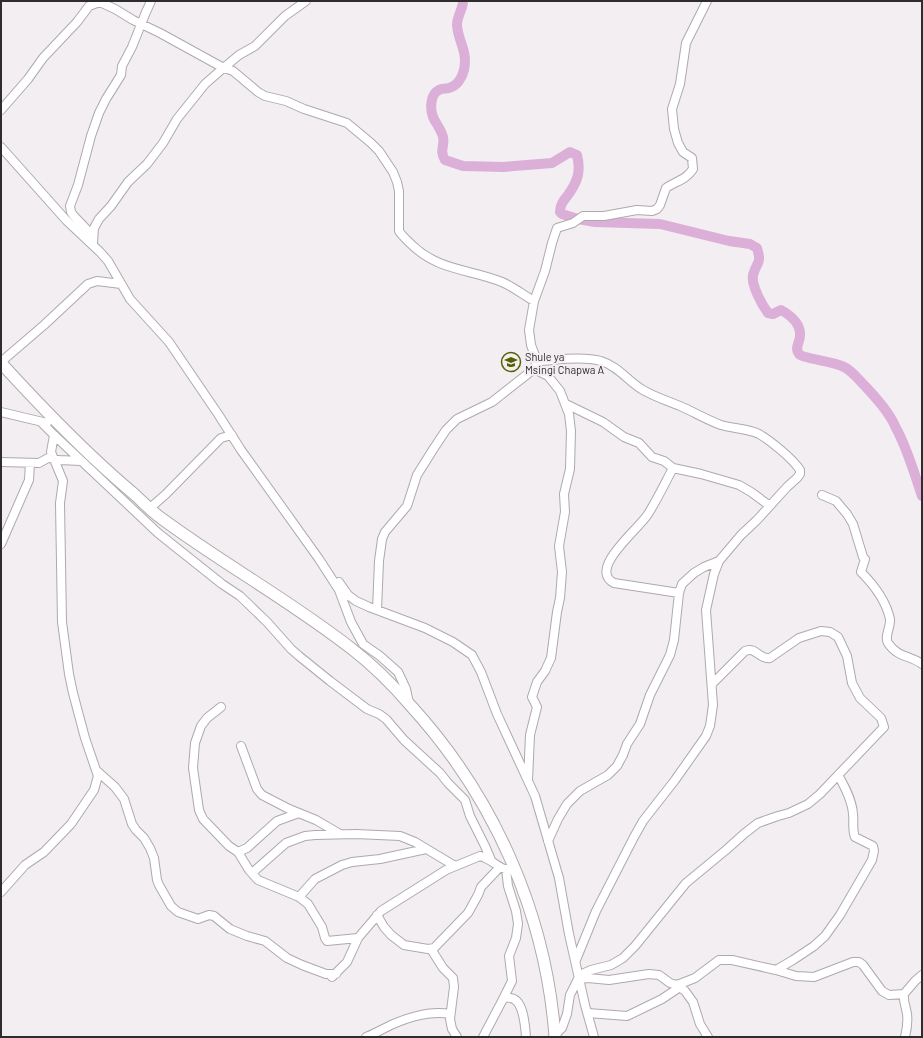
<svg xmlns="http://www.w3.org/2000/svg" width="923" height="1038" viewBox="0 0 923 1038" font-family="Barlow,sans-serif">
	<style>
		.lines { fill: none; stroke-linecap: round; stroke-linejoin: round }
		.river { stroke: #dcafd9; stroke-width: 10 }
		.minor-casing { stroke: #aea9ae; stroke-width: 10 }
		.highway-casing { stroke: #aea9ae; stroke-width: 13 }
		.minor { stroke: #fff; stroke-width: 8 }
		.highway { stroke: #fff; stroke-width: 11 }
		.labels { text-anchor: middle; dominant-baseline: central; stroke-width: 4; stroke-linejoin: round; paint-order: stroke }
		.poi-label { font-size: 11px; fill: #2e2c2e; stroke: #f3eef2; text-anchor: start }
	</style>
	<rect width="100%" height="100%" fill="#f3eef2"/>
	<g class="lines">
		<path class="river" d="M463 1C463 9 457 16 457 25 458 42 468 50 464 70 462 78 457 86 449 88 446 89 442 88 439 90 430 94 430 109 433 117 436 124 441 129 443 137 445 146 439 150 445 160L463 166 503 167 552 163 570 152 577 155C581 171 578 181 568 195 564 200 560 204 560 212L562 214 578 219 595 222 660 224 729 241 750 244 757 248C762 264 757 261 753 275 751 285 762 305 768 313L773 314 781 310C790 315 801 324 800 336 800 342 794 348 799 354 802 358 834 362 842 366 852 370 858 379 865 386 877 399 889 412 896 428 908 450 914 473 922 496"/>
		<g class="minor-casing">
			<path id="minor" d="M1 110 28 79 43 58 77 22 89 6 97 3H102L115 9 133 20 160 33 220 66 233 71 258 92 265 96 286 101 304 109 347 123 371 143 379 151 393 172 397 182 399 191V231C402 236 407 240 412 245 439 271 470 269 502 282 514 287 523 295 534 301
				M1 147 66 220 100 252 108 261 130 299 169 342 218 414 241 450 319 559 339 590 351 622 363 644 380 656 398 672 406 689 409 703
				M92 235 73 215 71 212 70 206 78 185 91 136 99 113 106 99 121 75 122 66 132 47 146 12 151 1
				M93 243 94 228 99 219 111 206 128 182 147 164 163 143 177 119 205 84 221 70 239 55 255 46 285 16 306 1
				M537 361C558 360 581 356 601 361 618 366 629 382 643 390 655 397 668 401 680 406 694 412 707 420 721 425 734 429 747 428 759 434 771 441 793 459 800 470V474L797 478 787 487 757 520 741 535 719 561 714 574 706 610 713 705 710 726 706 736 675 780 643 821 634 837 596 911 576 960
				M1 362 44 325 88 284 97 281 121 284
				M566 404 603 422 624 437 639 443 652 457 664 461 673 468 701 474 739 485 751 492 770 506
				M1 412 47 423
				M42 423 54 435 158 533 222 584 240 596 267 622 291 649 299 656 330 681 367 709 379 714 386 719 404 740 440 773 448 783 465 800 470 816 485 846 491 860
				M1 462 39 463 48 458H50L59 460 81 461
				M673 468C665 483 657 500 648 514 640 528 587 569 614 583L679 593
				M822 495 836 501 847 514 853 524 863 557 865 559 861 572C873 584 886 601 890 619 891 627 884 636 888 643 898 658 910 655 922 664
				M150 508 166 494 221 438 232 435
				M1 544 29 480 30 463
				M339 582 348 595 356 601 369 607 425 628 453 642 472 655 481 672 497 714 535 796 559 878 569 934 585 1005 594 1037
				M377 610 379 561 382 539 385 532 407 506 417 475 434 448 446 430 457 419 492 402 534 369 537 361 531 345 529 330 534 301 545 271 552 243 557 228 573 223 583 216H604L637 210 652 211 657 209 660 205 666 188C676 181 686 180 693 169L692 158 683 152 678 143 674 129 672 109 680 84 686 43 707 1
				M221 707 207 718 201 726 195 743 193 768 199 810 203 819 229 846 238 852 247 848 277 821 299 813
				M241 746 257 789 262 795 289 809 316 820 340 834
				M97 771 115 787 124 799 132 824 136 830 144 838 150 848 154 858 157 880 159 885 171 906 178 912 198 919 209 915 214 916 230 929 247 936 265 941 287 958 302 965 326 974H336
				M528 780 530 735 537 707 532 697 537 682 545 671 551 658 557 612 560 598 562 572 559 546 565 512 564 494 570 469 571 431 569 414 560 391 548 376 534 369
				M548 841 558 819 567 804 580 791 608 775 617 766 623 755 627 744 640 724 650 695 670 655 674 640 679 593 682 584 694 573 704 567 719 561
				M238 852 249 870 258 880 299 897 308 904 322 927 325 938 327 941 358 938
				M252 873 286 843 305 836 315 835 356 834 400 836 415 842 455 866
				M1 892 25 865 44 852 71 824 94 790 98 776 85 738 73 693 69 674 62 622 60 503 63 481 51 452 54 435
				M299 897 315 879 342 865 352 862 380 859 426 849
				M377 915 384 927 391 935 404 945 428 949 434 948 468 913 478 895 481 887 500 867
				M431 949 443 968 453 978 454 987 450 1019 452 1029 457 1037
				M776 970 793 960 814 946 825 936 840 915 872 860 874 851 873 846 855 837C852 830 854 822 853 814 852 800 845 787 838 775
				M332 977 347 962 358 938 381 911 446 870 480 856C489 858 494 864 502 868 506 870 511 870 516 870
				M580 979 588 978 609 980 649 974 659 975 670 983 677 985 695 978 719 960H732L776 970 796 976 814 977 853 962H859L863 965 882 991 889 995 904 994 915 981 922 975
				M677 985 685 991 693 1002 700 1024 708 1037
				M904 994C903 1001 906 1007 907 1014 908 1022 907 1029 905 1037
				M502 1001 512 981 509 956 516 938 518 924 516 911 508 886 506 869
				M588 1013 627 1016 662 999 680 987
				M555 1035 562 1028 567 1014 570 995 580 975 591 970 611 965 623 958 635 946 686 883 726 850 745 833 758 823 778 816 789 813 808 804 820 794 884 727 881 718 860 698 852 683 847 656 838 637 830 632 821 631 799 638 770 658C759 660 756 646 745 651L712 684
				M366 1037C372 1035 377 1032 383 1029 402 1019 428 1010 450 1014
				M483 1037 502 1001C504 998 506 997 510 998 524 999 525 1026 526 1037"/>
		</g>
		<g class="highway-casing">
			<path id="highway" d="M1 363C43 409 86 454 134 494 143 502 151 511 161 518 223 564 291 601 352 649 374 666 393 685 411 706 494 797 546 914 555 1037"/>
		</g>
		<use href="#minor" class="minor"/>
		<use href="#highway" class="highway"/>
	</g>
	<defs>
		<g id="school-ring" transform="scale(1)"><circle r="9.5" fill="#f3eef2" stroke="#536101" stroke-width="1.5"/><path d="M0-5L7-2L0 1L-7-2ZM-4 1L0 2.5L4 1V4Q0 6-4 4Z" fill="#536101"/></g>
	</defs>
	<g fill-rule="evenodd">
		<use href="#school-ring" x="511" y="362"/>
	</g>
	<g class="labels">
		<g class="poi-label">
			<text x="525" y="356">Shule ya<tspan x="525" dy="13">Msingi Chapwa A</tspan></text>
		</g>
	</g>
	<rect width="923" height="1038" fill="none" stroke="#2e2c2e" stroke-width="4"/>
</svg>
